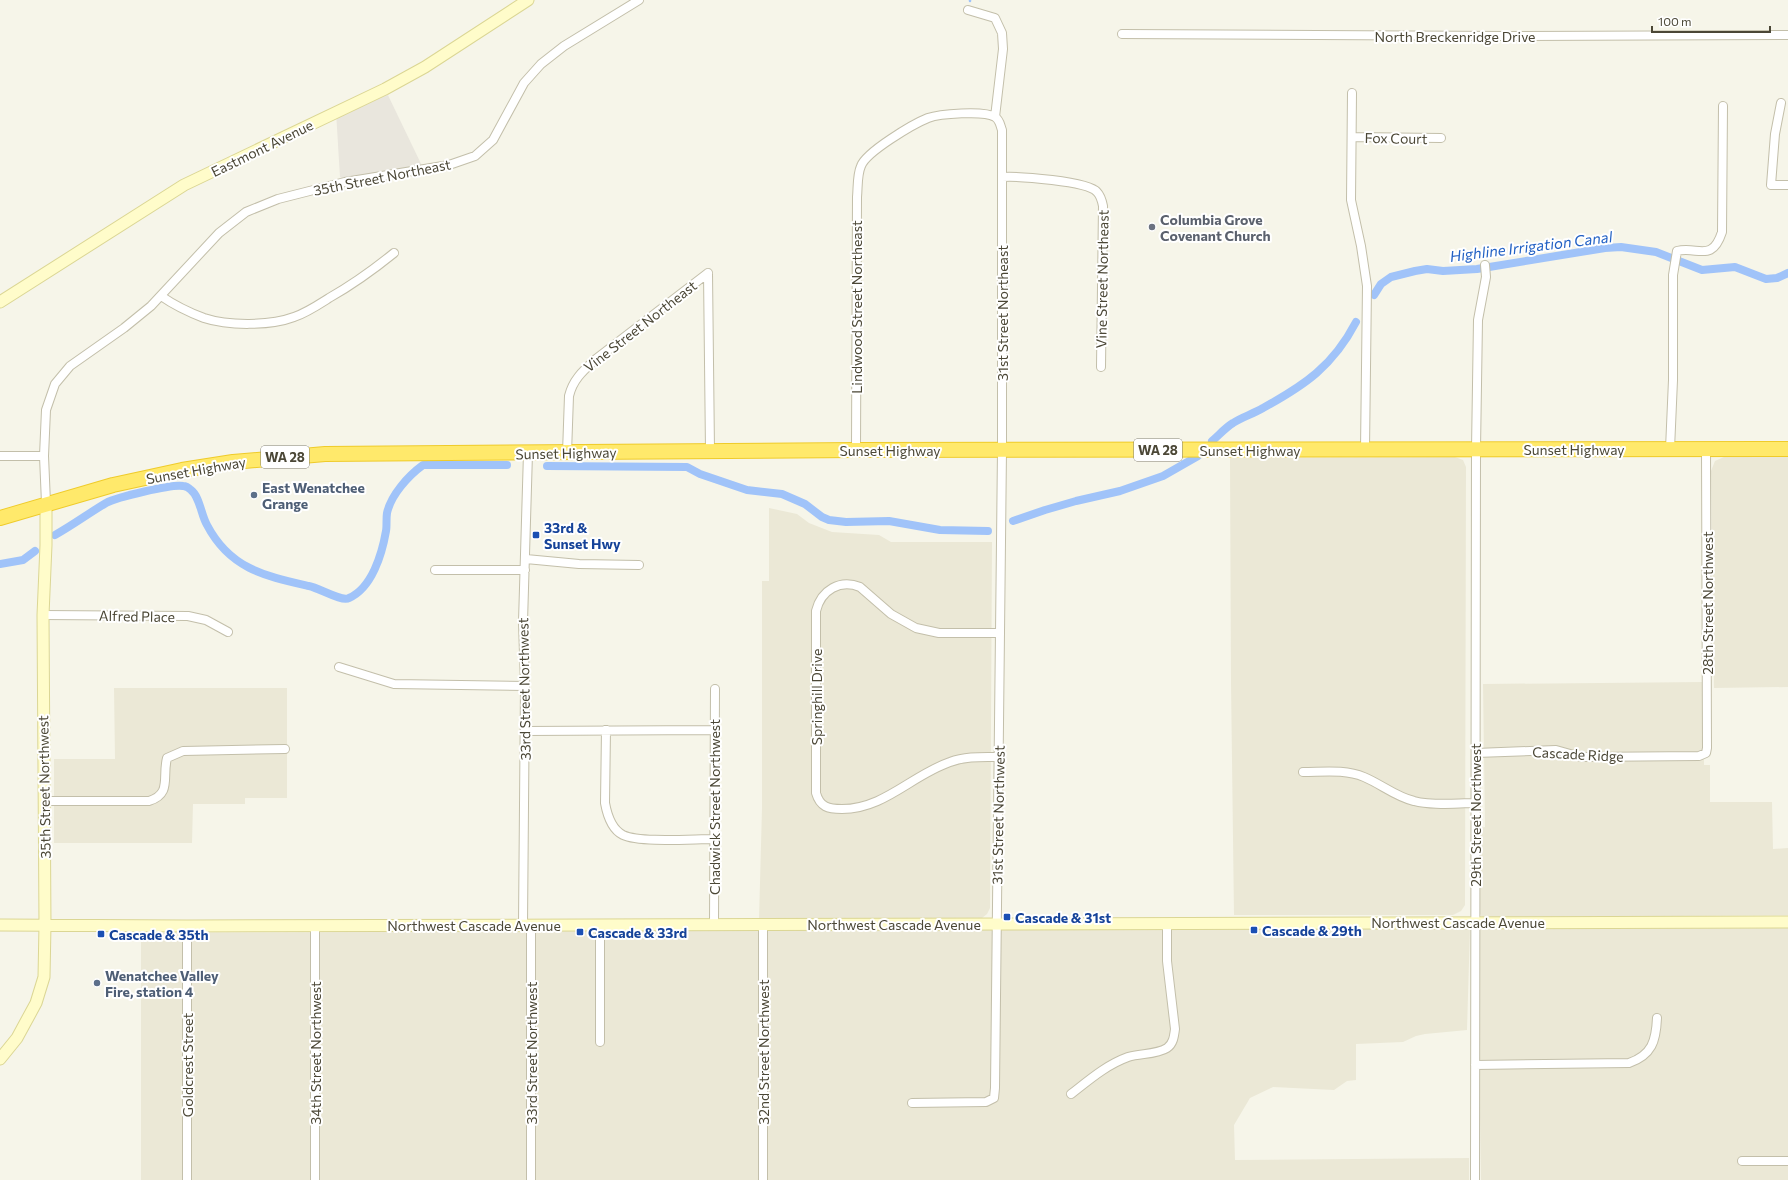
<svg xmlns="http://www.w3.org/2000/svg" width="1788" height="1180" viewBox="0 0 1788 1180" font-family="Commissioner,sans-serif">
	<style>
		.residential { fill: #ebe8d6 }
		.industrial { fill: #e9e6dd }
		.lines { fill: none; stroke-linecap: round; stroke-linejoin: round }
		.stream { stroke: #a0c3f9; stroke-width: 2.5 }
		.canal { stroke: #a0c3f9; stroke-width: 8 }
		.street-casing { stroke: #c3bfaa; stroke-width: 10 }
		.secondary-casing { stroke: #dbd694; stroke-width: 13 }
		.highway-casing { stroke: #efcb2a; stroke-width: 16 }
		.street { stroke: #fff; stroke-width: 8 }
		.secondary { stroke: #fffcca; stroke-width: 11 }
		.highway { stroke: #ffe96b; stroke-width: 14 }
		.worship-dot { fill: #6b7280; stroke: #fff; stroke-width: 1.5 }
		.service-dot { fill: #5c6f8a; stroke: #fff; stroke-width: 1.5 }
		.transit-dot { fill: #1a4fb4; stroke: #fff; stroke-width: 1.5 }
		.labels { text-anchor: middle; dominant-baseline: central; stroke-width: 4; stroke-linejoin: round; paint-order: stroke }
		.shield { fill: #fff; stroke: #817e72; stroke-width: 1 }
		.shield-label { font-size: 13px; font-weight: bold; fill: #4b4736 }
		.street-label { font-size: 14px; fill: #4b4736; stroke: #fff }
		.worship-label { font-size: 14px; font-weight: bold; fill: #5b616d; stroke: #fff; text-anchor: start }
		.service-label { font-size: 14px; font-weight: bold; fill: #4e5e75; stroke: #fff; text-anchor: start }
		.transit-label { font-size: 14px; font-weight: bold; fill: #164399; stroke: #fff; text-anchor: start }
		.water-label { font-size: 15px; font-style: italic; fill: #2261c4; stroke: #fff }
	</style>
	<rect width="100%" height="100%" fill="#f6f5e9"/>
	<path class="residential" d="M1455 457 1463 460 1466 467 1465 905 1461 911 1453 915H1234L1231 683 1230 458Z
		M1724 457H1788V687L1714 688 1711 471 1715 461Z
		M769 508 797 514 809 523 832 532 879 535 891 542H992L990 908 987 914 982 918 759 920 762 808V581H769Z
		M1703 682 1704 765H1710V802H1772L1773 849 1788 848V915L1486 918 1481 916 1479 911 1480 828 1485 827 1483 684Z
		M114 688H287V798H245V804H193L192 843H54V759H115Z
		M1477 927H1788V1180H1481Z
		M1470 928 1467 1030 1425 1034 1416 1036 1403 1042 1356 1044V1080L1347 1081 1334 1090 1273 1087 1250 1098 1234 1125 1235 1160 1469 1158V1180H141V933Z"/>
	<path class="industrial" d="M385 89 424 170 345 182 340 177 336 112Z"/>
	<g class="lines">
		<path class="stream" d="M970 0V1"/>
		<path class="canal" d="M1374 295 1381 284 1391 277 1415 271 1427 269 1443 271 1477 269 1605 248 1621 247 1656 252 1702 270 1735 267 1766 279 1777 278 1788 273
			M1212 441C1219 435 1225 428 1233 423 1242 417 1253 414 1263 408 1305 385 1333 366 1356 322
			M547 466 687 467 700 474 747 490 782 494 805 504 822 517 829 520 846 522 889 521 940 530 988 531
			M1013 521 1045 510 1076 501 1120 491 1163 476 1198 456
			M55 535C73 525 89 513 106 503 117 497 172 484 183 486 186 486 189 488 191 490 200 497 201 515 207 525 230 569 265 576 309 586 319 588 342 602 349 598 372 588 382 554 386 531 387 526 386 519 387 513 391 495 408 476 423 465H507
			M0 564 23 560 35 551"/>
		<g class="street-casing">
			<path id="street" d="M968 10 995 18 1002 33 1003 49 995 117
				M1122 34 1504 36 1788 35
				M1352 93 1351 200 1361 246 1367 286 1365 449
				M1781 103 1775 134 1771 185H1788
				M1352 137 1441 138
				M1002 177C1018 176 1088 181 1097 192 1101 196 1102 201 1103 206L1101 367
				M708 273 710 451
				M161 296C174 305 188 312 204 318 228 326 270 326 294 317 306 313 318 305 329 298 352 285 373 270 394 253
				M1670 449 1673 380V275L1677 251C1698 246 1712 263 1722 232L1723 106
				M856 450 857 197C858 187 857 175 861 166 866 152 913 124 928 118 939 114 984 110 995 117 1000 120 1000 125 1002 130V450L995 1088 994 1098 986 1102 912 1103
				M567 453 569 396C573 379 584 370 596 359L708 273
				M0 456H44
				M46 503 44 456 46 410 55 384 70 366 124 328 151 306 219 233 246 212 278 199 345 182 449 165 475 156 493 140 524 83 541 64 564 46 639 0
				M526 559 579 564 639 565
				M435 570H525
				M43 615 188 616 206 620 228 632
				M339 667 394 684 525 686
				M606 730 605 803C607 814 611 829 623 835 640 843 692 839 713 839
				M525 731 715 730
				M1476 753 1556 750 1581 757 1699 756 1706 753 1707 748 1706 449
				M998 757C982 757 966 756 950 762 912 775 884 809 842 809 828 809 820 807 816 793V611C821 590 840 579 860 587L891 614 916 628 939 633H1000
				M1303 772C1323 772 1345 769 1364 777 1381 784 1396 797 1414 801 1433 806 1456 803 1476 803
				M44 801H149C172 794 162 777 167 758L183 751 285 749
				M523 925 525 686 523 622 528 453
				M531 925V1180
				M714 925 715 689
				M187 926V1180
				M600 1042V925
				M1475 1065 1629 1063C1652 1055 1656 1041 1657 1018
				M1071 1094C1089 1080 1106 1065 1128 1057 1140 1053 1156 1055 1167 1048 1173 1044 1174 1037 1175 1029L1167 961V924
				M1742 1161H1788
				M315 1180V925
				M763 1180V925
				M1475 1180 1476 449 1478 320 1486 277 1485 265"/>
		</g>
		<g class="secondary-casing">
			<path id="secondary" d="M0 302 184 185 385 89 425 67 528 0
				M0 925 187 926 1788 922
				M0 1059 17 1038 36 1003 44 977 45 925 43 615 46 545V503"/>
		</g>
		<g class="highway-casing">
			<path id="highway" d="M0 518 113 485 182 470 233 462 325 454 856 450 1788 449"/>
		</g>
		<use href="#street" class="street"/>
		<use href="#secondary" class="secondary"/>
		<use href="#highway" class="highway"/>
	</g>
	<circle class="worship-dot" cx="1152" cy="227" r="4"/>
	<g class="service-dot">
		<circle cx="254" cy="495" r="4"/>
		<circle cx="97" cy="983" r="4"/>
	</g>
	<g class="transit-dot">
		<rect x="532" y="531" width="8" height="8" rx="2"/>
		<rect x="1003" y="913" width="8" height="8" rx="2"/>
		<rect x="1250" y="926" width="8" height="8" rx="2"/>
		<rect x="576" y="928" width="8" height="8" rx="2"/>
		<rect x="97" y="930" width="8" height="8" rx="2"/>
	</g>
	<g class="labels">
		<g class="shield">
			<rect x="1134" y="439" width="48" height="22" rx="3"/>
			<rect x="261" y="446" width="48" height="22" rx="3"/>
		</g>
		<g class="shield-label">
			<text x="1158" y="450">WA 28</text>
			<text x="285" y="457">WA 28</text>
		</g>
		<g class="street-label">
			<text x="1455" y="36">North Breckenridge Drive</text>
			<text transform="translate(1396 138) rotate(1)">Fox Court</text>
			<text transform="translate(262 148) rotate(-26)">Eastmont Avenue</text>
			<text transform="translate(382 177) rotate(-11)">35th Street Northeast</text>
			<text transform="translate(1102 279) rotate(-89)">Vine Street Northeast</text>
			<text transform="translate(856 307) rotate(-90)">Lindwood Street Northeast</text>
			<text transform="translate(1002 313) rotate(-90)">31st Street Northeast</text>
			<text transform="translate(640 326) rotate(-38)">Vine Street Northeast</text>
			<text x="1574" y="449">Sunset Highway</text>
			<text x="890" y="450">Sunset Highway</text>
			<text x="1250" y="450">Sunset Highway</text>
			<text transform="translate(566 453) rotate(-1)">Sunset Highway</text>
			<text transform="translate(196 470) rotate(-10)">Sunset Highway</text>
			<text transform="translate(1707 603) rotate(-90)">28th Street Northwest</text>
			<text transform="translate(137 616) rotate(1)">Alfred Place</text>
			<text transform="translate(524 689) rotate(-91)">33rd Street Northwest</text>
			<text transform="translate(816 697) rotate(-90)">Springhill Drive</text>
			<text transform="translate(1578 754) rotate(3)">Cascade Ridge</text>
			<text transform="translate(44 787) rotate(-91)">35th Street Northwest</text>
			<text transform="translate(714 807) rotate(-90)">Chadwick Street Northwest</text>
			<text transform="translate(998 815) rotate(-89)">31st Street Northwest</text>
			<text transform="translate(1475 815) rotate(-90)">29th Street Northwest</text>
			<text x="1458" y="922">Northwest Cascade Avenue</text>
			<text x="894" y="924">Northwest Cascade Avenue</text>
			<text x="474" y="925">Northwest Cascade Avenue</text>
			<text transform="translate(763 1052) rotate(-90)">32nd Street Northwest</text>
			<text transform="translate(315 1053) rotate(-90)">34th Street Northwest</text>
			<text transform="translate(531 1053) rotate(-90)">33rd Street Northwest</text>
			<text transform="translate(187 1065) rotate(-90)">Goldcrest Street</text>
		</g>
		<g class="worship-label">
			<text x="1160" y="219">Columbia Grove<tspan x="1160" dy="16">Covenant Church</tspan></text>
		</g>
		<g class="service-label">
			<text x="262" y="487">East Wenatchee<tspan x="262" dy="16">Grange</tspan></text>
			<text x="105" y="975">Wenatchee Valley<tspan x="105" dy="16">Fire, station 4</tspan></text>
		</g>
		<g class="transit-label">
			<text x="544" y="527">33rd &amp;<tspan x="544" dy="16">Sunset Hwy</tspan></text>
			<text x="1015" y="917">Cascade &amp; 31st</text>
			<text x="1262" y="930">Cascade &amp; 29th</text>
			<text x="588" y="932">Cascade &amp; 33rd</text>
			<text x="109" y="934">Cascade &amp; 35th</text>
		</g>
		<g class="water-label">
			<text transform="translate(1531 246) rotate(-7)">Highline Irrigation Canal</text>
		</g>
	</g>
	<path d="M1652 26v6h118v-6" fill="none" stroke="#4b4736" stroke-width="2"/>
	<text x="1658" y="26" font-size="12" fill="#4b4736" stroke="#ffffff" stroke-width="3" paint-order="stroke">100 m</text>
</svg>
